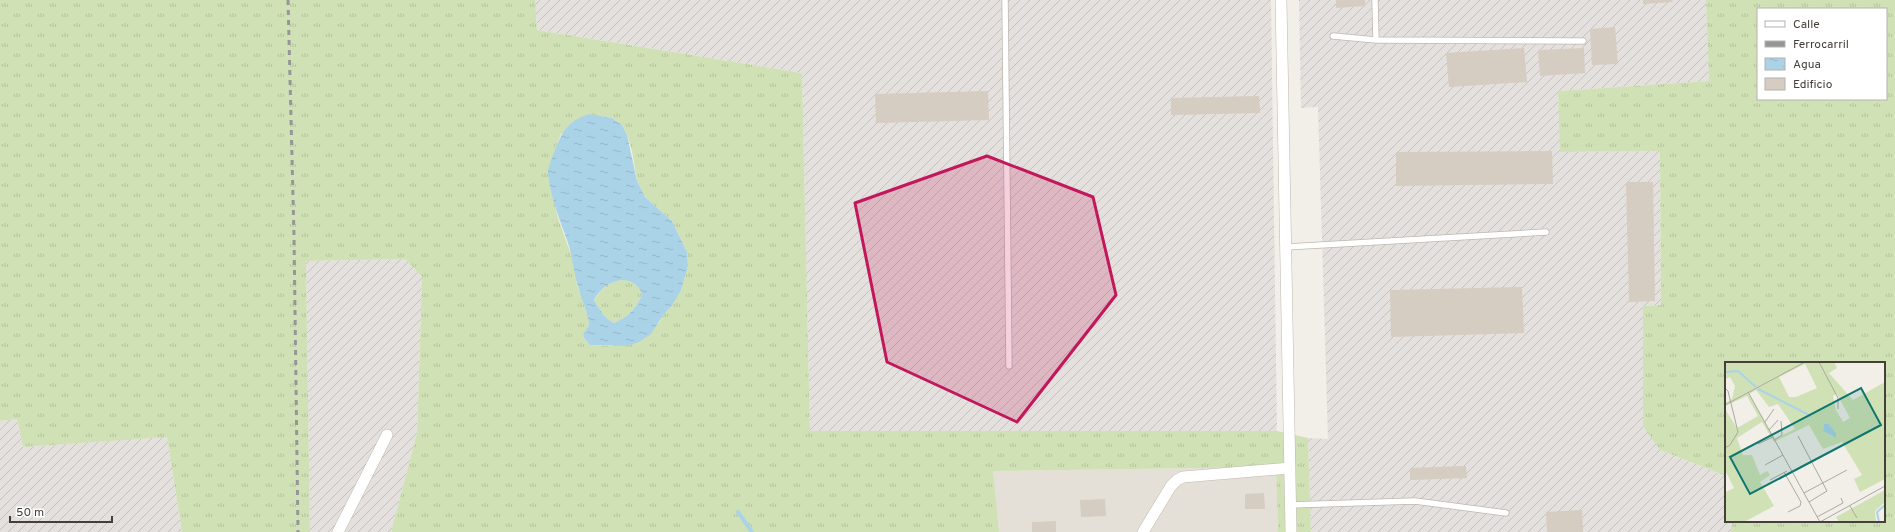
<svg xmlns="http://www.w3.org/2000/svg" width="1895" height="532" viewBox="0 0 1895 532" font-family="Overpass,sans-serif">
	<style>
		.residential { fill: #e5e0d7 }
		.industrial { fill: url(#industrial-furrows) }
		.grass { fill: url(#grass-tufts); fill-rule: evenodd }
		.water { fill: url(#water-ripples); fill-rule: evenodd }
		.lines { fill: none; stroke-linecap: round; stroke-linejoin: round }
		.stream { stroke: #abd3e8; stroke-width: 4 }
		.building { fill: #d5ccc2 }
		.lane-casing { stroke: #bfb8af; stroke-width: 7 }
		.street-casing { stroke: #bfb8af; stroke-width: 12 }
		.lane { stroke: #fff; stroke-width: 5.5 }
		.street { stroke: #fff; stroke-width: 11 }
		.rail { stroke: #969696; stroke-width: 3; stroke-dasharray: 5 5; stroke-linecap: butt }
		.marked { fill: #c2185b; fill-opacity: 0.2; stroke: #c2185b; stroke-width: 3; stroke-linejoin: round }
		.inset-river { fill: none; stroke: #abd3e8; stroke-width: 2 }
		.inset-road { fill: none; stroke: #aca8a2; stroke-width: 1 }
		.view { fill: #0f766e; fill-opacity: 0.15; stroke: #0f766e; stroke-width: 2 }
		.inset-edge { fill: none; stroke: #443f38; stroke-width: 2 }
	</style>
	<defs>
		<pattern id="industrial-furrows" width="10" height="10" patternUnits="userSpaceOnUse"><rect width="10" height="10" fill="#e4e0dd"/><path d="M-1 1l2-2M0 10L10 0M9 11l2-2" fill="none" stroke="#c5c1be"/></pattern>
		<pattern id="grass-tufts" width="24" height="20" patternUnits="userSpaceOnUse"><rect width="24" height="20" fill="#d0e2b5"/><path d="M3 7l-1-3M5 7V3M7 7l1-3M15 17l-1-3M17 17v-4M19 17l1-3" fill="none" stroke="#b4c39c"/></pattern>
		<pattern id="water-ripples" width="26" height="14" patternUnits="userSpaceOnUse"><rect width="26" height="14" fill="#abd3e8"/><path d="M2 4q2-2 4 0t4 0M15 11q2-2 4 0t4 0" fill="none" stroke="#94b6c8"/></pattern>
	</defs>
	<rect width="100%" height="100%" fill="#f2eee8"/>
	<path class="residential" d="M1276 467 1278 532H999L992 471Z"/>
	<path class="industrial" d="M535 0H1271L1277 431H810L802 73 537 30Z
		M1299 0H1706L1709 81 1558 91 1561 152 1660 151 1661 305 1643 306 1660 450 1726 476V521H1732L1731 532H1311L1308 438 1328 439 1318 107 1301 108Z
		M405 259 422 277 417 433 391 532H310L306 261Z
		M17 419 23 447 167 436 182 532H0V421Z"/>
	<path class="grass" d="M0 0H535L537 30 802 73 810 431H1277L1308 438 1311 532H1278L1276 467 993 471 999 532H391L417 433 422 277 405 259 306 261 310 532H182L167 437 23 447 17 419 0 421ZM601 116 612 118 622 125 627 135 632 151 637 181 645 197 672 221 687 252 688 267 673 304 663 314 659 323 612 346 590 345 584 338 583 334 589 325 588 317 577 285 574 263 558 218 550 186 551 161 561 134Z
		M1706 0H1895V532H1731L1732 521H1884V363H1726V476L1660 450 1643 426V306L1661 305 1660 151 1560 152 1558 91 1709 81ZM1758 9H1886V99H1758Z
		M622 280H630L639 288 642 294C637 308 628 317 614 323 604 318 600 310 594 301 601 288 609 282 622 280Z"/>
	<path class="water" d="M589 114 612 118 622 125 627 135 637 181 645 197 672 221 687 252 688 266 681 290 673 304 664 314 651 334 639 342 627 346 590 345 584 338 583 334 589 325C588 313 582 302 579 290 574 275 573 259 568 243 560 220 550 197 548 173 548 166 552 158 554 152 563 131 566 122 589 114ZM622 280C632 280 638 285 642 294 637 308 628 317 614 323 604 318 600 310 594 300 601 288 609 282 622 280Z"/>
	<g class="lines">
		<path class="stream" d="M738 512 752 532"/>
	</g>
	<path class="building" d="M1336 0H1365V6L1336 8Z
		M1643 0H1672L1673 2 1643 4Z
		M1615 27 1618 64 1592 65 1590 29Z
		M1524 48 1527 82 1449 87 1446 53Z
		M1584 48 1585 73 1540 76 1538 50Z
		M988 91 989 120 876 123 875 94Z
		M1259 96 1260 113 1171 115V98Z
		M1552 151 1553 184 1396 186V152Z
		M1626 182H1653L1655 301 1629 302Z
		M1522 287 1524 333 1391 337 1390 290Z
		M1466 466 1467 478 1410 480V468Z
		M1264 493 1265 509H1245V494Z
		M1105 499 1106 516 1081 517 1080 500Z
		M1582 510 1583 532H1547L1546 512Z
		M1056 521V532H1032V522Z"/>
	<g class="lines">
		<g class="lane-casing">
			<path id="lane" d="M1005 0 1009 366
				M1375 0 1376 40
				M1333 36 1376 40 1583 41
				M1286 247 1546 232
				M1290 505 1415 501 1506 513"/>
		</g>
		<g class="street-casing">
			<path id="street" d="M1281 0 1291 532
				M338 532 387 435
				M1143 532 1171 486 1177 480 1183 477 1290 468"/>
		</g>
		<use href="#lane" class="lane"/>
		<use href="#street" class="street"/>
		<path class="rail" d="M288 0 294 236 298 532"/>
	</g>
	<path class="marked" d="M987 156 1093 197 1116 295 1017 422 887 362 855 203Z"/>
	<g transform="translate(1725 362)">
		<rect width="160" height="160" fill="#f2eee8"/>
		<path d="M0 0H109L112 6 104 11 128 38 160 20V117L135 130 129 117 137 113 117 80 98 87 84 63 49 80 37 60 12 76 18 93H27L35 113 42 109 45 113 35 120 49 144 19 160H0V128L1 130 9 126 0 108V47L12 66 33 54 22 34 0 44V41L7 37 10 24 5 15 0 17ZM80 2 92 26 71 35H64L54 15ZM31 28 44 45 53 42 70 67 50 77 24 32ZM112 32 125 56 118 60 111 48 108 34ZM103 61 111 71V76L98 69 99 62ZM160 128V140L150 149 151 160H114L111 155Z" fill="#d0e2b5" fill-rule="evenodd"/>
		<path d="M103 61 111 71V76L98 69 99 62Z" fill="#abd3e8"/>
		<path class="inset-river" d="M0 10 13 9 31 25M33 27 86 54M154 160 152 150 160 143"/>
		<path class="inset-road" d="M94 0 113 36V47M0 26 3 29 13 70 5 83 0 86M23 30 95 160M0 43 80 0M40 60 49 47M44 68 53 58M73 74 102 129 84 140M49 78 57 73 56 59M33 82 48 75M40 103 58 93M59 110 76 140 75 144 63 150M45 118 62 109M79 131 122 108M125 144 132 156M92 155 118 141 116 136M95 160 160 124"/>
		<path class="view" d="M136 26 156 63 25 132 5 95Z"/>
		<rect width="160" height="160" class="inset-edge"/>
	</g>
	<rect x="1757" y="8" width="130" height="92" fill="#ffffff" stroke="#b4b2af"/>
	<rect x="1765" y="21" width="20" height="6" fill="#ffffff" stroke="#b4b2af"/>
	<text x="1793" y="28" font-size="12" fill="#443f38">Calle</text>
	<rect x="1765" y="41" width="20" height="6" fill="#969696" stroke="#b4b2af"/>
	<text x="1793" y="48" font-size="12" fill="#443f38">Ferrocarril</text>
	<rect x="1765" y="58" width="20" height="12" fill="url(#water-ripples)" stroke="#b4b2af"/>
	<text x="1793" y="68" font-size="12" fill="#443f38">Agua</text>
	<rect x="1765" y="78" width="20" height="12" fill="#d5ccc2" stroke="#b4b2af"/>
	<text x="1793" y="88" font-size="12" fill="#443f38">Edificio</text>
	<path d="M10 516v6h102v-6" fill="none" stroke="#443f38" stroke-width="2"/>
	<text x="16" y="516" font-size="12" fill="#443f38" stroke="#ffffff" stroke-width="3" paint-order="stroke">50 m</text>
</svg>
